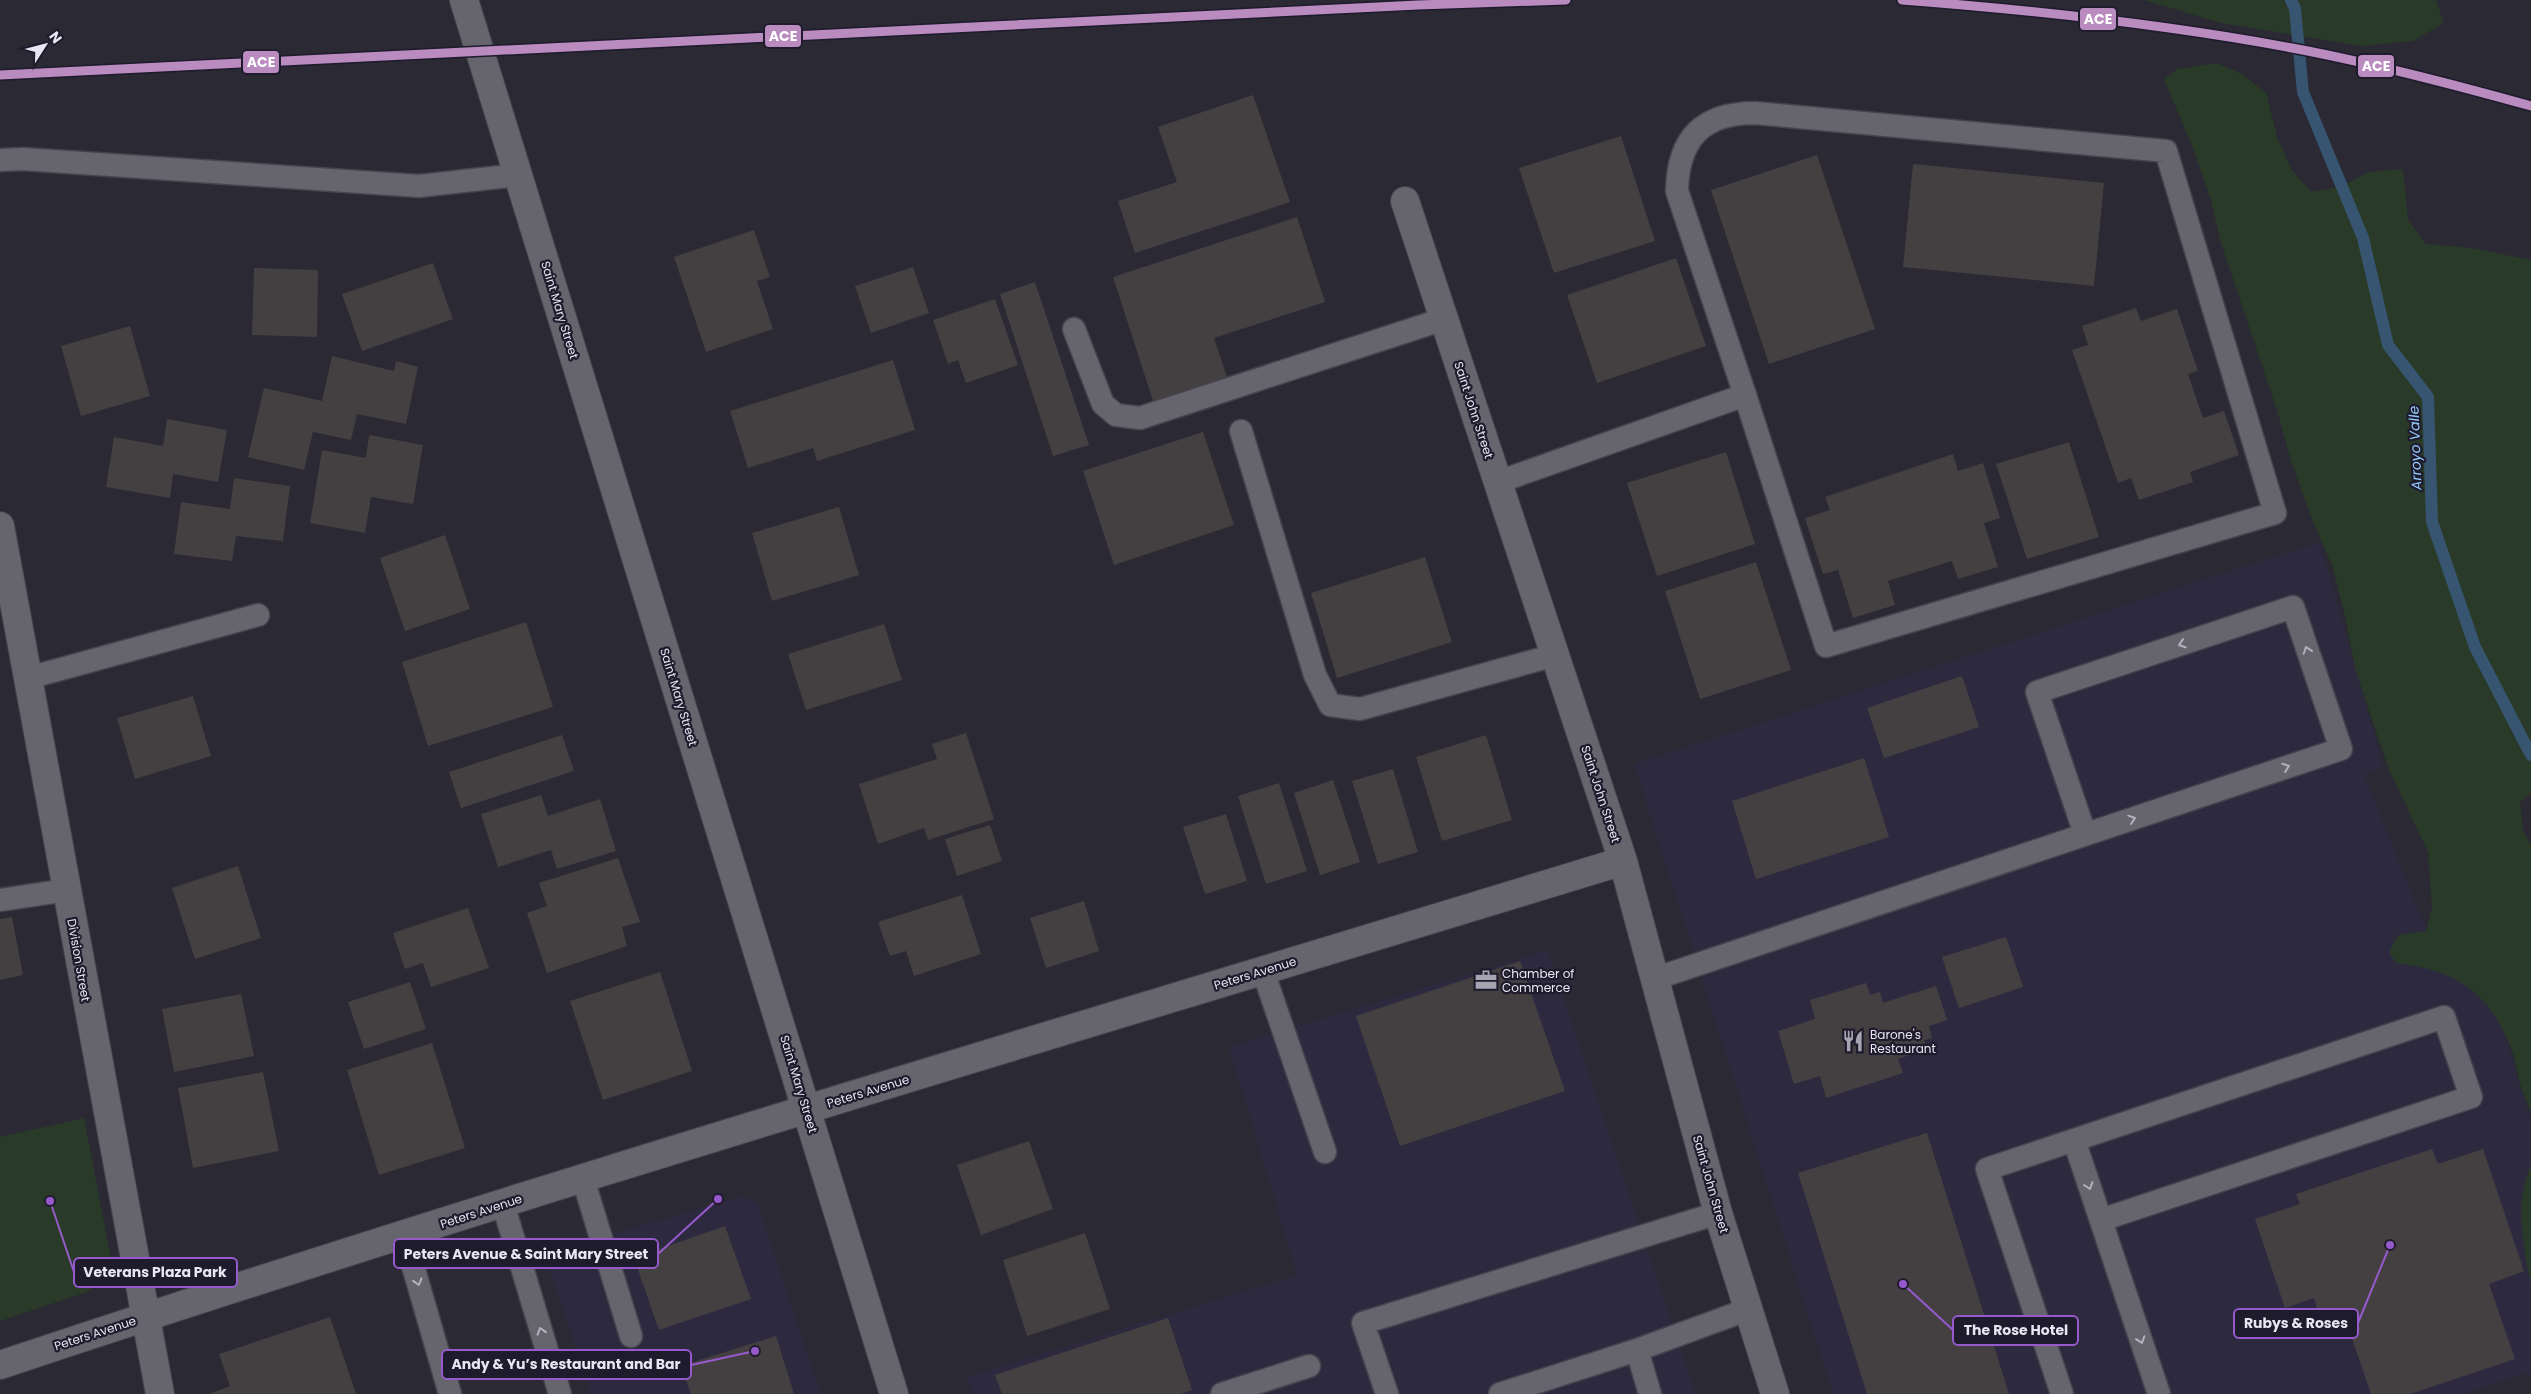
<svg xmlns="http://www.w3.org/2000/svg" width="2531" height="1394" viewBox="0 0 2531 1394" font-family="Poppins,sans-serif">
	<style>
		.built { fill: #2d2a40 }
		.green { fill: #293a28 }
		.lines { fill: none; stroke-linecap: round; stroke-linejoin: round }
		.stream { stroke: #375571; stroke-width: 12 }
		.building { fill: #444042 }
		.service-casing { stroke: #46454e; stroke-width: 25 }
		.minor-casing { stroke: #46454e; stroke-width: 30 }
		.tertiary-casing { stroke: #46454e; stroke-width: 30 }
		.service { stroke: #66656e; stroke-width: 22 }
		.minor { stroke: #66656e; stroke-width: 28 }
		.tertiary { stroke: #66656e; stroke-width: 28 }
		.rail-1-casing { stroke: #1e1b2d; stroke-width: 12 }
		.rail-1 { stroke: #b98bbe; stroke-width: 9 }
		.oneway { stroke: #b3b2bd }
		.labels { text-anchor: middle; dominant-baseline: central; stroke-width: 4.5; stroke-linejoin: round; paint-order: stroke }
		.street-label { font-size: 12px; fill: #e7e6f2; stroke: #1e1b2d }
		.poi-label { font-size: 12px; fill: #e7e6f2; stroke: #1e1b2d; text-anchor: start }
		.water-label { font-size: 14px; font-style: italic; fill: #94ccff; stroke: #1e1b2d }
		.leader { fill: none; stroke: #965acc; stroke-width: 2 }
		.callout-dot { fill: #965acc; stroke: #1e1b2d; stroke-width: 2 }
		.callout { fill: #1e1b2d; stroke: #965acc; stroke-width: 2 }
		.callout-label { font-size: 14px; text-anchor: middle; font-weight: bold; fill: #e7e6f2 }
		.line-badge { stroke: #1e1b2d; stroke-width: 2 }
		.badge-label { font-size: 14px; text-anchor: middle; font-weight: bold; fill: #fff }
	</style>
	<rect width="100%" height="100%" fill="#2a2934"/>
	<path class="built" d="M2320 542 2383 767 2364 774 2442 969 2482 958 2531 1122V1372L2464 1394H1833L1634 764Z
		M1548 950 1696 1394H973L967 1377 1297 1275 1229 1047Z
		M743 1196 758 1203 820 1394H591L544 1253Z"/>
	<path class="green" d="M2144 0H2436L2444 23 2413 41 2362 46 2221 23Z
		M2217 63 2242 74 2266 93 2277 137 2291 169 2311 192 2340 187 2369 172 2403 169 2408 220 2426 244 2472 248 2531 260V793L2520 802 2523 830 2531 845V1113C2527 1103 2523 1093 2520 1084 2517 1072 2516 1060 2512 1050 2488 991 2458 971 2396 963L2389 952 2398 935 2426 931 2432 907 2428 852 2390 772 2373 723 2355 668 2344 611 2332 565 2315 527 2292 464 2276 407 2221 243 2211 201 2194 151 2164 79 2177 69Z
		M84 1118 112 1264 103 1279 87 1292 0 1321V1137Z
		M2531 1165V1284C2523 1248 2514 1200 2531 1165Z"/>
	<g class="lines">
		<path class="stream" d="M2291 0 2295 9 2303 92 2363 238 2388 345 2428 397 2432 522 2475 647 2531 755"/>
	</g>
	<path class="building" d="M1253 95 1290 202 1135 253 1118 201 1177 182 1158 127Z
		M1621 136 1655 241 1554 273 1519 168Z
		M1817 155 1875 329 1769 364 1711 190Z
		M1913 164 2104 183 2094 286 1903 267Z
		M1297 217 1325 302 1214 338 1228 380 1154 404 1113 277Z
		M754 230 770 277 757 281 773 329 706 352 674 257Z
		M1676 258 1706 346 1597 383 1567 295Z
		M433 263 453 319 362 351 342 294Z
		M913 267 929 313 871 333 855 286Z
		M254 268 318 270 317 337 252 335Z
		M1035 282 1089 445 1053 456 1000 294Z
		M995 299 1018 365 966 383 958 360 948 364 933 320Z
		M2136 308 2141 321 2177 309 2198 371 2188 374 2203 418 2224 411 2239 455 2190 472 2193 482 2139 500 2131 478 2118 483 2072 350 2088 345 2082 326Z
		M130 326 150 396 81 416 61 346Z
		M332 356 394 371 396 361 418 367 406 424 357 414 351 440 313 432 304 470 248 457 264 388 322 401Z
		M893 360 915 430 817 461 813 448 748 468 730 411Z
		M167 419 227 430 218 482 173 474 170 498 106 487 114 437 163 446Z
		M1203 432 1234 525 1114 565 1083 471Z
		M369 435 423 445 413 504 371 497 365 533 310 523 322 450 366 458Z
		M2069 442 2099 537 2027 559 1996 464Z
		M1726 452 1755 544 1657 576 1627 483Z
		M1953 454 1958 471 1983 463 2000 518 1984 523 1998 567 1958 579 1952 561 1888 581 1895 605 1853 618 1838 570 1823 574 1805 518 1830 510 1825 497Z
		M234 478 290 486 283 541 236 536 232 561 174 554 181 502 230 509Z
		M839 507 859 575 772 601 752 533Z
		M445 535 470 609 405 631 380 558Z
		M1425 557 1452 642 1337 678 1311 593Z
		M1756 562 1791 670 1700 699 1665 591Z
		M526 622 553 707 428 746 402 662Z
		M884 624 902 680 806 710 788 654Z
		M1962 676 1979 727 1884 758 1867 708Z
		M193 696 211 756 135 779 117 718Z
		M966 733 994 819 928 840 924 828 878 844 859 784 937 759 932 744Z
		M562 735 574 771 461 808 449 772Z
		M1486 735 1512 820 1442 841 1416 757Z
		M1864 758 1889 837 1756 879 1732 801Z
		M1393 769 1418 852 1378 864 1352 781Z
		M1333 780 1360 862 1320 875 1294 793Z
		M1279 783 1307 871 1266 884 1238 796Z
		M541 795 548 816 600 799 616 851 557 869 551 850 498 867 481 814Z
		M1226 814 1247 881 1205 894 1183 827Z
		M990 825 1002 861 957 876 945 839Z
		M618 858 640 922 622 927 627 946 547 973 527 913 547 906 539 883Z
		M238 866 261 938 195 959 172 888Z
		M962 895 981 954 914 976 906 951 890 956 878 922Z
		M1084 901 1099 951 1046 968 1030 918Z
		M468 908 489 968 431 987 423 963 405 969 393 933Z
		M12 917 23 975 0 980V919Z
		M2006 937 2023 987 1959 1008 1942 957Z
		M1520 961 1565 1091 1400 1146 1356 1016Z
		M660 972 692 1071 603 1100 570 1001Z
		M410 982 426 1029 364 1049 348 1002Z
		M1866 983 1870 995 1880 992 1883 1003 1936 986 1947 1020 1929 1026 1932 1038 1924 1040 1927 1049 1898 1059 1903 1073 1826 1098 1820 1076 1794 1084 1778 1031 1815 1019 1810 1000Z
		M241 994 254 1056 174 1072 162 1009Z
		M432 1043 465 1148 379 1175 347 1070Z
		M263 1072 279 1151 193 1168 178 1088Z
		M1927 1133 2009 1394H1867L1798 1173Z
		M1029 1141 1053 1209 981 1235 957 1165Z
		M2432 1149 2438 1164 2483 1149 2524 1271 2489 1284 2515 1359 2410 1394H2371L2342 1309 2320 1317 2314 1298 2285 1308 2255 1219 2300 1204 2296 1194Z
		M725 1226 751 1299 659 1330 634 1258Z
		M1085 1233 1110 1309 1027 1336 1003 1260Z
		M330 1317 356 1394H209L230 1386 219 1354Z
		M1168 1318 1192 1390 1181 1394H1002L995 1375Z
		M776 1336 794 1394H691L681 1366Z"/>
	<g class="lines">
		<g class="service-casing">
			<path id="service" d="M0 160 23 159 419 186 518 175
				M1074 329 1103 404 1116 415 1140 418 1444 319
				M1241 431 1315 675 1330 705 1360 709 1555 655
				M1498 482 1745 395 1826 646 2275 513 2166 151 1755 113C1702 113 1678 139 1677 191L1745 395
				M28 678 258 615
				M0 900 67 890
				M1263 971 1325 1152
				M1654 979C1882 901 2112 826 2341 749L2293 607 2037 692 2085 834
				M2074 1140 2159 1394
				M583 1179 631 1336
				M503 1204 560 1394
				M404 1235 450 1394
				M1637 1350 1650 1394
				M1222 1394 1309 1366
				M1387 1394 1363 1323 1718 1213
				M1500 1394 1637 1350 1749 1309
				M2062 1394 1987 1169 2444 1017 2471 1097 2101 1220"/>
		</g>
		<g class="minor-casing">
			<path id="minor" d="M1405 201 1623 861 1718 1213 1775 1394
				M0 526 160 1394
				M0 1365C538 1186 1081 1027 1623 861"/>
		</g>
		<g class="tertiary-casing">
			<path id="tertiary" d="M464 0 894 1394"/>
		</g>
		<use href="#service" class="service"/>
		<use href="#minor" class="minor"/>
		<use href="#tertiary" class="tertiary"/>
		<g class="rail-1-casing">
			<path id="rail-1" d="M1902 0C2033 10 2163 24 2292 48 2373 63 2452 84 2531 106
				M0 75 1418 5 1566 0"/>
		</g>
		<use href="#rail-1" class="rail-1"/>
	</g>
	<defs><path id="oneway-chevron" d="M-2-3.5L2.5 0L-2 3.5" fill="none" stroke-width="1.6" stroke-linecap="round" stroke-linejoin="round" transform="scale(1.25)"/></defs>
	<g class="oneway">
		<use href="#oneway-chevron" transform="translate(2182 644) rotate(162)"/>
		<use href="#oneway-chevron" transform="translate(2307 650) rotate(-109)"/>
		<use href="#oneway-chevron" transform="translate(2286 767) rotate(-19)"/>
		<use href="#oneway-chevron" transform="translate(2132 819) rotate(-19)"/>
		<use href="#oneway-chevron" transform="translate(2089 1186) rotate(72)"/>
		<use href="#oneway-chevron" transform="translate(418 1282) rotate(73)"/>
		<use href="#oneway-chevron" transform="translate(541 1331) rotate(-107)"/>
		<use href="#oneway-chevron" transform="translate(2141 1340) rotate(71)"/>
	</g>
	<defs>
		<g id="office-bare" transform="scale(1.725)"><path d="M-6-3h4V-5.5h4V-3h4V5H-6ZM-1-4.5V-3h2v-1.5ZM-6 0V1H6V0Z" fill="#a5a4b0" stroke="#1e1b2d" stroke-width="2.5" paint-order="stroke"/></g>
		<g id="restaurant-bare" transform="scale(1.725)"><path d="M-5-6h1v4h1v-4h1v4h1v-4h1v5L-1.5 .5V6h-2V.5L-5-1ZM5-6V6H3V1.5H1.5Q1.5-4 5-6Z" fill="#a5a4b0" stroke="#1e1b2d" stroke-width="2.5" paint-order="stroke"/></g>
	</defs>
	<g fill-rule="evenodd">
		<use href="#office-bare" x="1486" y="980"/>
		<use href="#restaurant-bare" x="1853" y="1041"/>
	</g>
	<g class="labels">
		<g class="street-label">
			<text transform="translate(560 310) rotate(73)">Saint Mary Street</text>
			<text transform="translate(1474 410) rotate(72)">Saint John Street</text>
			<text transform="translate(679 697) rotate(73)">Saint Mary Street</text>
			<text transform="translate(1601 794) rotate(72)">Saint John Street</text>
			<text transform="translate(79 960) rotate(80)">Division Street</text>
			<text transform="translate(1255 973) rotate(-17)">Peters Avenue</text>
			<text transform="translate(799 1084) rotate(73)">Saint Mary Street</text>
			<text transform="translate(868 1091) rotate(-17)">Peters Avenue</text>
			<text transform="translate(1711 1184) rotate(74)">Saint John Street</text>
			<text transform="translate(481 1211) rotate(-18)">Peters Avenue</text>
			<text transform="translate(95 1333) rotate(-18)">Peters Avenue</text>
		</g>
		<g class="poi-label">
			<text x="1502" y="973">Chamber of<tspan x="1502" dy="14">Commerce</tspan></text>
			<text x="1870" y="1034">Barone's<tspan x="1870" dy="14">Restaurant</tspan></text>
		</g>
		<g class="water-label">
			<text transform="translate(2415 448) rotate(-92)">Arroyo Valle</text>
		</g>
	</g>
	<path class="leader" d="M718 1199L658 1254M50 1201L74 1272M2390 1245L2358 1323M1903 1284L1953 1330M755 1351L691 1365"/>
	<g class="callout-dot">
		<circle cx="718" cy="1199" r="5"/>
		<circle cx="50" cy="1201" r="5"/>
		<circle cx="2390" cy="1245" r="5"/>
		<circle cx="1903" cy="1284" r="5"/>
		<circle cx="755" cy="1351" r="5"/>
	</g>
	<g class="callout">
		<rect x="394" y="1239" width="264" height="29" rx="5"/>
		<rect x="74" y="1258" width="163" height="29" rx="5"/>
		<rect x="2234" y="1309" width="124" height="29" rx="5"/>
		<rect x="1953" y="1316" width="125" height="29" rx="5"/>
		<rect x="442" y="1350" width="249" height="29" rx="5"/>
	</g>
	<g class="callout-label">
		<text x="526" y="1259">Peters Avenue &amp; Saint Mary Street</text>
		<text x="155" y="1277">Veterans Plaza Park</text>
		<text x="2296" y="1328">Rubys &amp; Roses</text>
		<text x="2016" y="1335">The Rose Hotel</text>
		<text x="566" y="1369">Andy &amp; Yu’s Restaurant and Bar</text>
	</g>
	<g class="line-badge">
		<rect x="2079" y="7" width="38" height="24" rx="5" fill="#b98bbe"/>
		<rect x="764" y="24" width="38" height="24" rx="5" fill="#b98bbe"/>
		<rect x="242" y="50" width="38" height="24" rx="5" fill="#b98bbe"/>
		<rect x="2357" y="54" width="38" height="24" rx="5" fill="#b98bbe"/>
	</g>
	<g class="badge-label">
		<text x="2098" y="24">ACE</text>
		<text x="783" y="41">ACE</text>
		<text x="261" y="67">ACE</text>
		<text x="2376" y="71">ACE</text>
	</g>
	<g transform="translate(45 45) rotate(54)" stroke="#1e1b2d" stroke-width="4" paint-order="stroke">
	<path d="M0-4L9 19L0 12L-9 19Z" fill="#e7e6f2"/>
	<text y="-8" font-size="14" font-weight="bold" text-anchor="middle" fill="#e7e6f2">N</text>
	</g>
</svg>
